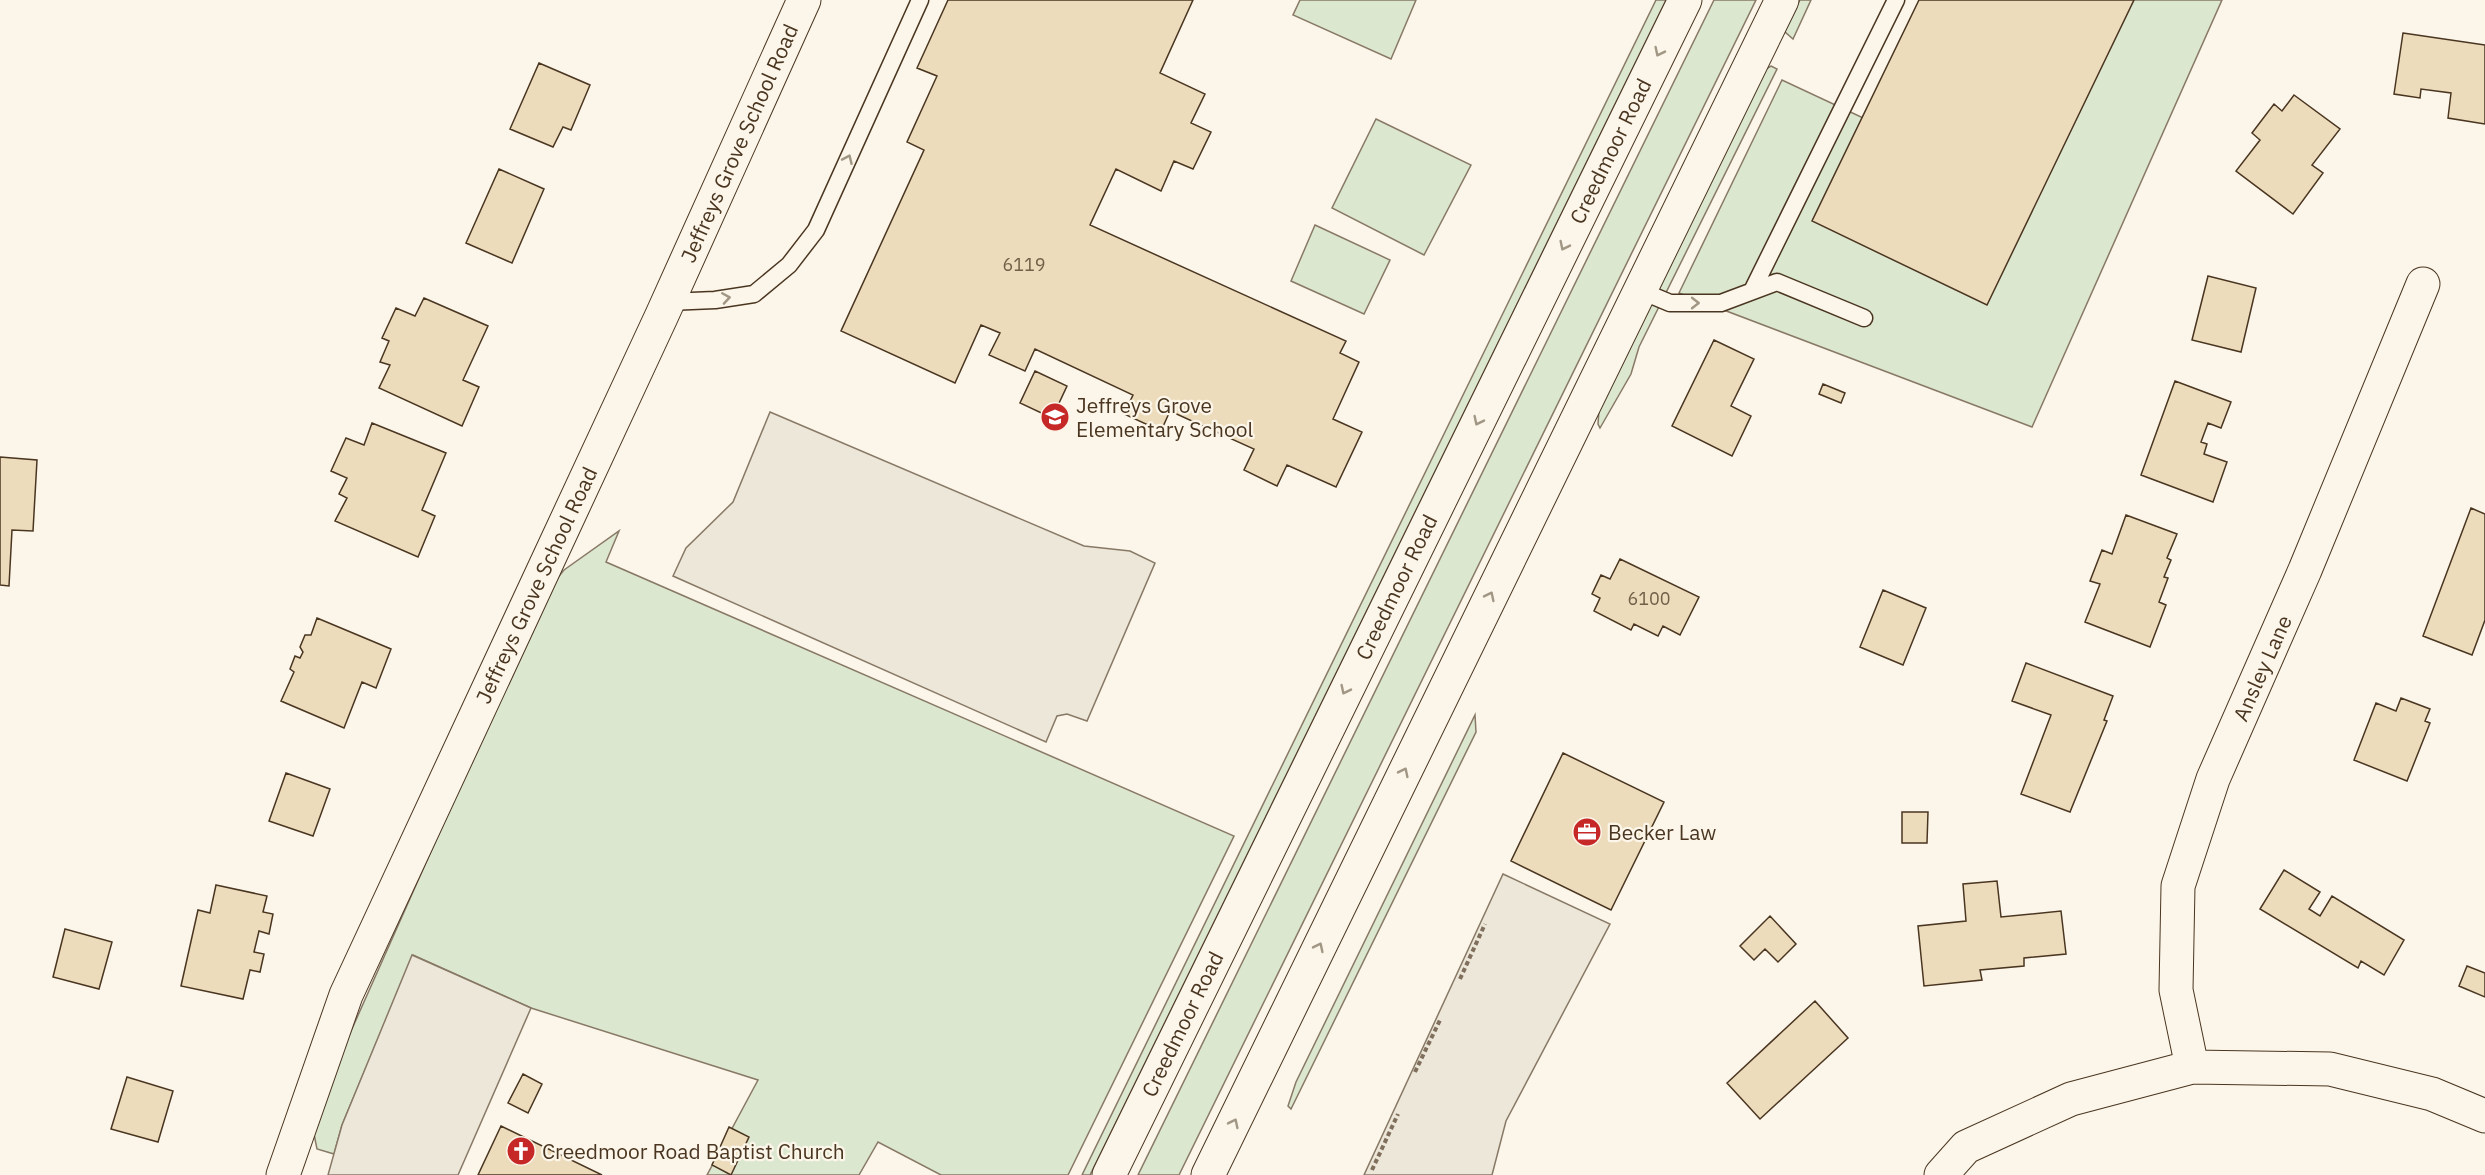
<svg xmlns="http://www.w3.org/2000/svg" width="2485" height="1175" viewBox="0 0 2485 1175" font-family="'IBM Plex Sans',sans-serif">
	<style>
		.green { fill: #dce7d0; stroke: #887966; stroke-width: 1.5 }
		.parking { fill: #ede7d9; stroke: #887966; stroke-width: 1.5 }
		.building { fill: #ecdcbc; stroke: #4a3520; stroke-width: 1.5 }
		.lines { fill: none; stroke-linecap: round; stroke-linejoin: round }
		.service-casing { stroke: #4a3520; stroke-width: 19 }
		.minor-casing { stroke: #4a3520; stroke-width: 35 }
		.primary-casing { stroke: #4a3520; stroke-width: 35 }
		.path { stroke: #7f6f5c; stroke-width: 4; stroke-dasharray: 4.5 3; stroke-linecap: butt }
		.service { stroke: #fbf6e9; stroke-width: 16 }
		.minor { stroke: #fbf6e9; stroke-width: 33 }
		.primary { stroke: #fbf6e9; stroke-width: 33 }
		.oneway { stroke: #a29684 }
		.labels { text-anchor: middle; dominant-baseline: central; stroke-width: 4.5; stroke-linejoin: round; paint-order: stroke }
		.number-label { font-size: 18px; fill: #725f47 }
		.street-label { font-size: 21px; fill: #4a3520; stroke: #fbf6e9 }
		.poi-label { font-size: 21px; fill: #4a3520; stroke: #fbf6e9; text-anchor: start }
	</style>
	<rect width="100%" height="100%" fill="#fbf6e9"/>
	<path class="green" d="M1300 0H1416L1391 59 1293 15Z
		M1656 0H1666L1090 1175H1082Z
		M1714 0H1756L1179 1175H1138Z
		M1800 0H1811L1793 39 1784 31Z
		M2048 0H2222L2032 427 1679 293 1782 80 1970 168Z
		M1771 66 1777 69 1639 347 1631 374 1600 428 1598 424 1599 410 1766 69Z
		M1376 119 1471 165 1424 255 1332 208Z
		M1315 225 1390 260 1364 314 1291 281Z
		M619 531 606 562 1234 836 1068 1175H941L878 1142 859 1175H707L758 1080 531 1008 413 955 342 1125 334 1154 317 1149 313 1129 343 1049 547 591 564 570Z
		M1475 715 1476 732 1291 1109 1288 1106 1296 1082Z"/>
	<path class="parking" d="M770 412 1084 546 1130 551 1155 563 1087 721 1067 714 1057 716 1046 742 673 576 686 548 733 502Z
		M1503 874 1610 924 1506 1121 1492 1175H1364Z
		M412 955 531 1008 458 1175H328L342 1125Z"/>
	<path class="building" d="M948 0H1193L1160 73 1205 94 1191 123 1211 132 1193 169 1174 161 1161 191 1116 169 1090 225 1346 341 1340 353 1359 362 1333 419 1362 432 1336 487 1287 465 1277 486 1244 470 1254 449 1170 411 1161 431 1124 414 1133 395 1035 349 1025 371 989 355 1000 333 981 325 955 383 841 331 924 150 907 142 937 76 917 68Z
		M1919 0H2134L1987 305 1812 221Z
		M2403 33 2485 45V124L2448 118 2451 93 2421 89 2420 98 2394 94Z
		M539 63 590 85 571 130 563 127 553 147 510 129Z
		M2294 95 2340 129 2312 165 2323 173 2293 214 2236 171 2260 140 2252 133 2274 104 2282 111Z
		M499 169 544 189 512 263 466 243Z
		M2208 276 2256 288 2241 352 2192 340Z
		M424 298 488 326 463 380 479 387 462 426 379 388 390 365 380 362 389 341 382 338 396 308 415 316Z
		M1714 340 1754 359 1731 406 1751 416 1732 456 1672 426Z
		M1035 371 1067 386 1052 418 1020 403Z
		M2175 381 2231 402 2221 428 2208 423 2201 442 2207 444 2204 454 2227 462 2213 502 2141 475Z
		M1823 384 1845 393 1841 403 1819 394Z
		M372 423 446 453 422 510 435 516 418 557 335 521 347 498 339 494 347 478 331 471 346 438 364 445Z
		M0 457 37 460 33 531 12 530 9 586 0 585Z
		M2471 508 2485 514V620L2472 655 2423 636Z
		M2126 515 2177 534 2167 558 2171 560 2164 577 2168 578 2159 602 2166 605 2150 647 2085 622 2100 584 2090 581 2102 550 2112 554Z
		M1620 559 1699 597 1680 635 1663 626 1658 636 1634 624 1631 630 1594 611 1600 598 1592 594 1601 575 1610 579Z
		M1883 590 1926 608 1903 665 1860 647Z
		M317 618 391 649 376 688 362 682 344 728 281 701 294 672 290 669 295 656 300 658 303 652 300 647 305 635H311Z
		M2026 663 2113 696 2104 720 2107 721 2070 812 2021 794 2051 715 2012 701Z
		M2401 698 2430 709 2425 721 2430 723 2407 781 2354 760 2376 703 2396 711Z
		M1563 753 1664 802 1611 910 1511 861Z
		M286 773 330 789 313 836 269 821Z
		M1902 812H1928L1927 843H1902Z
		M2284 870 2320 892 2309 909 2320 916 2332 896 2404 940 2384 975 2361 961 2358 968 2260 909Z
		M1997 881 2001 917 2061 911 2066 954 2024 958V966L1980 970 1982 980 1924 986 1918 926 1966 921 1963 884Z
		M216 885 267 896 263 912 273 914 269 934 259 931 254 952 264 954 260 972 250 970 243 999 181 986 198 910 210 913Z
		M1770 916 1796 944 1778 962 1765 949 1754 960 1740 946Z
		M65 929 112 942 99 989 53 977Z
		M2467 966 2485 973V997L2459 986Z
		M1815 1001 1848 1038 1760 1119 1727 1083Z
		M523 1074 542 1084 528 1113 508 1103Z
		M127 1077 173 1091 158 1142 111 1129Z
		M501 1126 602 1175H478Z
		M729 1127 749 1137 731 1175 712 1165Z"/>
	<g class="lines">
		<g class="service-casing">
			<path id="service" d="M1753 289 1896 0
				M1639 290 1670 303H1721L1777 282 1864 318
				M668 302 715 300 754 294 789 265 816 230 920 0"/>
		</g>
		<g class="minor-casing">
			<path id="minor" d="M2192 1067 2176 990 2178 886 2213 779 2305 570 2423 284
				M283 1175 346 995 662 315 804 0
				M1941 1175 1966 1147 2071 1099 2192 1067 2330 1069 2432 1094 2485 1116"/>
		</g>
		<g class="primary-casing">
			<path id="primary" d="M1109 1175 1685 0
				M1208 1175 1782 0"/>
		</g>
		<path class="path" d="M1460 979 1485 924
			M1415 1072 1441 1018
			M1372 1170 1398 1114"/>
		<use href="#service" class="service"/>
		<use href="#minor" class="minor"/>
		<use href="#primary" class="primary"/>
	</g>
	<defs><path id="oneway-chevron" d="M-2-3.5L2.5 0L-2 3.5" fill="none" stroke-width="1.6" stroke-linecap="round" stroke-linejoin="round" transform="scale(1.5)"/></defs>
	<g class="oneway">
		<use href="#oneway-chevron" transform="translate(1659 52) rotate(116)"/>
		<use href="#oneway-chevron" transform="translate(848 159) rotate(-66)"/>
		<use href="#oneway-chevron" transform="translate(1564 246) rotate(116)"/>
		<use href="#oneway-chevron" transform="translate(726 298) rotate(-9)"/>
		<use href="#oneway-chevron" transform="translate(1695 303)"/>
		<use href="#oneway-chevron" transform="translate(1478 421) rotate(116)"/>
		<use href="#oneway-chevron" transform="translate(1490 596) rotate(-64)"/>
		<use href="#oneway-chevron" transform="translate(1345 690) rotate(116)"/>
		<use href="#oneway-chevron" transform="translate(1404 772) rotate(-64)"/>
		<use href="#oneway-chevron" transform="translate(1319 947) rotate(-64)"/>
		<use href="#oneway-chevron" transform="translate(1234 1123) rotate(-64)"/>
	</g>
	<defs>
		<g id="school-disc" transform="scale(1.5)"><circle r="9.5" fill="#c62828" stroke="#fbf6e9"/><path d="M0-5L7-2L0 1L-7-2ZM-4 1L0 2.5L4 1V4Q0 6-4 4Z" fill="#fff"/></g>
		<g id="office-disc" transform="scale(1.5)"><circle r="9.5" fill="#c62828" stroke="#fbf6e9"/><path d="M-6-3h4V-5.5h4V-3h4V5H-6ZM-1-4.5V-3h2v-1.5ZM-6 0V1H6V0Z" fill="#fff"/></g>
		<g id="church-disc" transform="scale(1.5)"><circle r="9.5" fill="#c62828" stroke="#fbf6e9"/><path d="M-1.2-6h2.4v3.5h3.3v2.4h-3.3V6h-2.4V-.1h-3.3v-2.4h3.3Z" fill="#fff"/></g>
	</defs>
	<g fill-rule="evenodd">
		<use href="#school-disc" x="1055" y="417"/>
		<use href="#office-disc" x="1587" y="832"/>
		<use href="#church-disc" x="521" y="1151"/>
	</g>
	<g class="labels">
		<g class="number-label">
			<text x="1024" y="264">6119</text>
			<text x="1649" y="598">6100</text>
		</g>
		<g class="street-label">
			<text transform="translate(739 143) rotate(-66)">Jeffreys Grove School Road</text>
			<text transform="translate(1610 151) rotate(-64)">Creedmoor Road</text>
			<text transform="translate(536 585) rotate(-65)">Jeffreys Grove School Road</text>
			<text transform="translate(1396 587) rotate(-64)">Creedmoor Road</text>
			<text transform="translate(2262 668) rotate(-66)">Ansley Lane</text>
			<text transform="translate(1182 1024) rotate(-64)">Creedmoor Road</text>
		</g>
		<g class="poi-label">
			<text x="1076" y="405">Jeffreys Grove<tspan x="1076" dy="24">Elementary School</tspan></text>
			<text x="1608" y="832">Becker Law</text>
			<text x="542" y="1151">Creedmoor Road Baptist Church</text>
		</g>
	</g>
</svg>
